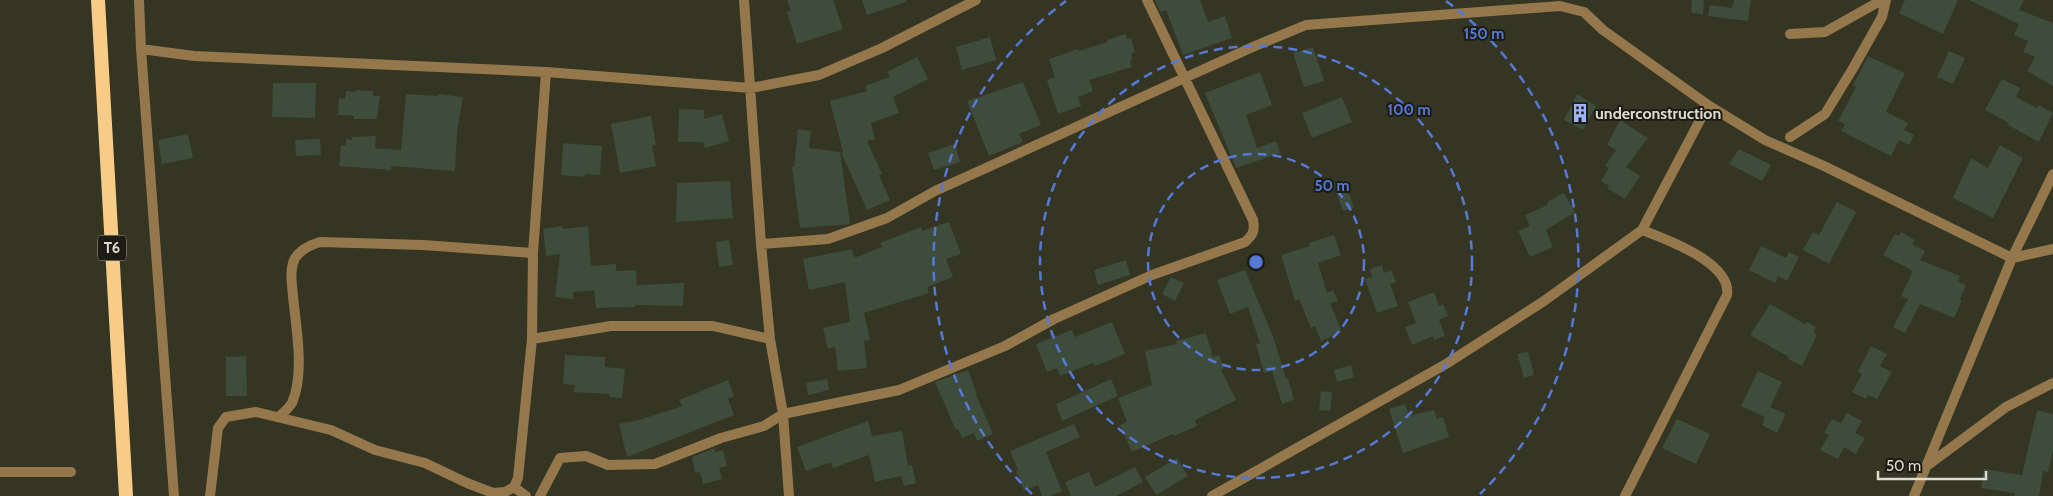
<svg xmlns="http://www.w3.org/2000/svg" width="2053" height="496" viewBox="0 0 2053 496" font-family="Cabin,sans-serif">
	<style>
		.building { fill: #3e4c3c }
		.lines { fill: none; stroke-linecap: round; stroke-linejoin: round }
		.minor { stroke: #95774c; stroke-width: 10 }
		.trunk { stroke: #f8cb86; stroke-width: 14 }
		.ring { fill: none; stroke: #5679d6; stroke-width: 2.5; stroke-dasharray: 9 6 }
		.labels { text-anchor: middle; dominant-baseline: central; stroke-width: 4; stroke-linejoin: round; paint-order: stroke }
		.shield { fill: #1c1c14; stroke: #a2a298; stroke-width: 1 }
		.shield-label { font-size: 15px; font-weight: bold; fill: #dcdcd1 }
		.poi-label { font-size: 16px; font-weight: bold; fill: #dcdcd1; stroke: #1c1c14; text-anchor: start }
		.centre { fill: #5679d6; stroke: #1c1c14; stroke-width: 2.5 }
		.ring-label { font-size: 15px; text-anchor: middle; font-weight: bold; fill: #5679d6; stroke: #1c1c14; stroke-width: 4; stroke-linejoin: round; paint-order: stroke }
	</style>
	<rect width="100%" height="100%" fill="#353523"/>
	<path class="building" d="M787 0H833L843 29 797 44 787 12 791 11Z
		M862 0H906V2L867 15Z
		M1155 0H1200L1208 22 1225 16 1232 38 1183 55 1166 10 1160 12Z
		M1692 0H1704L1703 14 1691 13Z
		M1734 0H1751L1748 21 1708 16 1710 5 1732 8Z
		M1905 0H1958L1943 34 1899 13Z
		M1969 0H2024L2019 10 2053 23V86L2027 71 2035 57 2023 52 2028 41 2014 35 2019 24Z
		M1125 34 1127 39 1131 38 1135 52 1131 53 1133 59 1130 60 1132 67 1089 80 1093 91 1078 97 1081 106 1058 114 1047 80 1055 77 1049 59 1078 49 1079 51 1108 42 1107 40Z
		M990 37 996 60 962 70 956 47Z
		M1313 47 1324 81 1304 87 1293 53Z
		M1949 51 1965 58 1953 84 1937 77Z
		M1868 56 1905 73 1886 112 1908 123 1904 130 1914 135 1909 145 1899 140 1891 156 1841 131 1845 124 1838 121 1856 87 1853 85Z
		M917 57 928 79 893 97 899 113 871 123 875 139 867 141 882 174 879 175 890 200 867 210 841 152H843L830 101 867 91 865 86 890 77 887 72Z
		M1260 72 1272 105 1246 115 1257 148 1276 141 1280 153 1236 168 1205 93Z
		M2002 79 2020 88 2016 97 2037 108 2038 105 2053 113 2039 142 2008 125 2009 123 1985 110Z
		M1023 82 1041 125 1019 134 1023 142 989 156 967 101Z
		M273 83H316L315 118 272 117Z
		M356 90 373 91V96H380L377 119H354V116L338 115 339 98 345 99 346 91 356 92Z
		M406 94 438 96V94L463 97 457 132 455 171 391 166V170L339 166 341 145 346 146V139L352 140V137L376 136 375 148 401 150Z
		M1577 94 1596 106 1583 130 1564 120Z
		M1342 97 1352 122 1312 138 1302 113Z
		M679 109 704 110V119L722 114 729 141 705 148 703 142H678Z
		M651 116 656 145 652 146 656 166 620 173 611 124Z
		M1620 120 1648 138 1626 167 1640 176 1625 199 1608 189 1609 186 1601 181 1609 168 1605 166 1616 150 1607 145Z
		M798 129 811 131 809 148 840 152 850 224 800 228 792 167H794Z
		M188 134 193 158 162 164 158 140Z
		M320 139 321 155 296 156 295 140Z
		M563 143 602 146 600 175 585 174V177L561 175Z
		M955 144 960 162 934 170 928 153Z
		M2000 145 2023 158 1993 218 1953 198 1971 158 1988 168Z
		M1739 149 1771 165 1762 181 1729 164Z
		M1344 180 1354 207 1343 211 1333 184Z
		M730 181 733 218 676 222 677 183Z
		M1564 193 1575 212 1546 230 1553 247 1530 257 1518 231 1530 226 1525 215 1548 205 1547 202Z
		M1837 202 1856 212 1829 264 1803 250 1813 232 1819 235Z
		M949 222 961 254 946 259 953 277 927 287 929 293 864 313 870 340 864 341 867 368 838 371 835 347 828 349 823 328 850 322 845 282 809 290 803 259 852 249 854 258 882 247 880 243 921 227 922 231Z
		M562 226 563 229 588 226 591 266 616 264V271L636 270 637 285 684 283 683 306 635 305V307L596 308 594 290 573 292V299L555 297 560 254 546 256 543 229Z
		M1901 232 1915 240 1912 244 1925 251 1920 260 1960 276 1958 282 1966 285 1960 299 1962 300 1954 318 1920 304 1905 333 1893 327 1908 299 1901 296 1913 271 1883 255 1895 234 1899 236Z
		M1334 235 1341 255 1318 263 1327 293 1333 290 1338 301 1330 303 1342 332 1321 341 1315 326 1311 328 1299 299 1295 301 1281 255 1310 246 1309 243Z
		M729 240 733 265 719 267 716 242Z
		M1761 246 1786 258 1789 252 1799 257 1787 281 1778 276 1775 283 1749 270Z
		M1126 260 1130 275 1098 285 1094 270Z
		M1382 265 1384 273 1391 270 1396 282 1390 284 1398 306 1377 313 1365 279 1372 277 1370 269Z
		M1245 270 1274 339 1286 379 1288 378 1294 400 1282 404 1272 371 1264 373 1256 344 1260 343 1248 307 1230 314 1217 280Z
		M1171 277 1184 283 1175 301 1162 294Z
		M1434 292 1439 306 1443 304 1448 316 1439 320 1445 336 1434 340 1433 336 1412 345 1405 327 1416 323 1408 302Z
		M1770 304 1805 324 1807 322 1816 327 1814 332 1817 335 1802 366 1788 359 1789 357 1750 335Z
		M1112 322 1125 354 1095 366 1093 363 1060 376 1057 368 1047 372 1036 344 1072 330 1075 337Z
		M1206 333 1213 357 1219 355 1224 369 1221 370 1236 400 1195 420 1197 426 1174 436 1173 434 1132 452 1120 425 1127 422 1118 398 1152 385 1145 351 1177 344 1176 341Z
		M1871 346 1887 354 1880 366 1892 372 1877 399 1868 395 1866 399 1852 392 1862 374 1858 372Z
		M1528 352 1534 375 1524 378 1517 354Z
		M565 355 605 357V367L625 369 622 398 610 397V394L574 392 575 385 563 384Z
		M246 356 247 396H226V357Z
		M1351 365 1354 377 1337 382 1334 370Z
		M968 370 977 394 976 395 993 434 977 441 974 433 962 438 958 429 956 430 935 382Z
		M1758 371 1782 382 1770 407 1786 414 1777 433 1762 425 1765 417 1741 406Z
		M827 379 829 390 808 395 806 383Z
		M1111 379 1118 396 1062 421 1056 404Z
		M728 380 734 396 728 399 734 415 627 457 619 424 639 420 682 406 679 400Z
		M1321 391 1332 392 1330 411 1319 410Z
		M1405 404 1409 416 1434 410 1437 419 1443 417 1449 437 1403 453 1389 409Z
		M2037 410 2053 414V451L2048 472 2043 471 2039 496H2014L2015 493 1981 488 1984 469 2022 475Z
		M1847 413 1862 421 1855 433 1865 438 1856 454 1844 447 1838 459 1820 450 1829 435 1824 433 1832 419 1841 423Z
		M1677 419 1710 434 1696 464 1662 448Z
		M868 421 872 436 902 431 908 466 912 465 916 483 904 486 901 476 875 482 869 455 833 468 831 462 806 471 797 447Z
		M1074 424 1080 437 1046 452 1062 491 1050 496H1042L1038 485 1024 491 1016 471 1018 470 1010 451Z
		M715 448V452L723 450 727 466 719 468 722 479 703 484 700 472 695 473 692 457Z
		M1177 458 1188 476 1156 495 1145 477Z
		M1135 467 1143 482 1116 496H1071L1065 482 1089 472 1095 487Z"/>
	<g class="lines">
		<path class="minor" d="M139 0 141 49 174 496
			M744 0 761 244 770 339 783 414 789 496
			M1790 34 1825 32 1882 0
			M141 49 194 56 546 72 751 88 819 75 882 48 976 0
			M1790 137 1825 114 1852 70 1882 17 1886 0
			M761 244 828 239 887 218 935 191 1255 46 1306 25 1560 6 1584 12 1603 30 1708 105 1765 140 1824 166 2012 258 2053 249
			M532 339 611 326H713L770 339
			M279 417C283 413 289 408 292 403 305 373 296 328 293 296 292 283 289 270 295 258 301 249 310 245 320 242L423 245 533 253
			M1928 465 2006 407 2053 383
			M0 472H71
			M514 487 526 496
			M210 496 218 428 226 417 256 412 331 430 375 450 425 463 467 483 493 493 505 492 514 487 518 478 532 339 533 253 546 72
			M540 496 560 458 586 456 608 465 655 464 721 438 764 426 783 414 899 390 1005 346 1054 319 1152 275 1245 242C1253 235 1255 231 1253 220L1147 0
			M1212 496 1446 364 1544 301 1642 230 1708 105
			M1625 496 1727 295C1732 263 1666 239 1642 230
			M1914 496 2012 258 2053 174"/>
		<path class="trunk" d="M98 0 126 496"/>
	</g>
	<g class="ring">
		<circle cx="1256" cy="262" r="108"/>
		<circle cx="1256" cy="262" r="216"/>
		<path d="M1032 494A323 323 0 0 1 1066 1M1446 1A323 323 0 0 1 1480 494"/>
	</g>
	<defs>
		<g id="building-bare" transform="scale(1.5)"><path d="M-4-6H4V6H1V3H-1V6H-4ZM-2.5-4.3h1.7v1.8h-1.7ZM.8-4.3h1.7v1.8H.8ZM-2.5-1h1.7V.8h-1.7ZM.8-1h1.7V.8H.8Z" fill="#9db4fd" stroke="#1c1c14" stroke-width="2.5" paint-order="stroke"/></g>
	</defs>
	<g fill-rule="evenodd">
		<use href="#building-bare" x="1580" y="113"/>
	</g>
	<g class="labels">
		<rect class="shield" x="98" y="235.5" width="28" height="25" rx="4"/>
		<g class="shield-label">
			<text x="112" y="248">T6</text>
		</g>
		<g class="poi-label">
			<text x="1595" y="113">underconstruction</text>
		</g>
	</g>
	<circle cx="1256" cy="262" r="8" class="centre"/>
	<g class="ring-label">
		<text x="1484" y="39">150 m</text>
		<text x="1409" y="115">100 m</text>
		<text x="1332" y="191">50 m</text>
	</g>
	<path d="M1878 471v8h108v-8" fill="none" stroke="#dcdcd1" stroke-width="2.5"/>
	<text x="1886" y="471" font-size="15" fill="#dcdcd1" stroke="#1c1c14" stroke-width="4" paint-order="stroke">50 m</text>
</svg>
